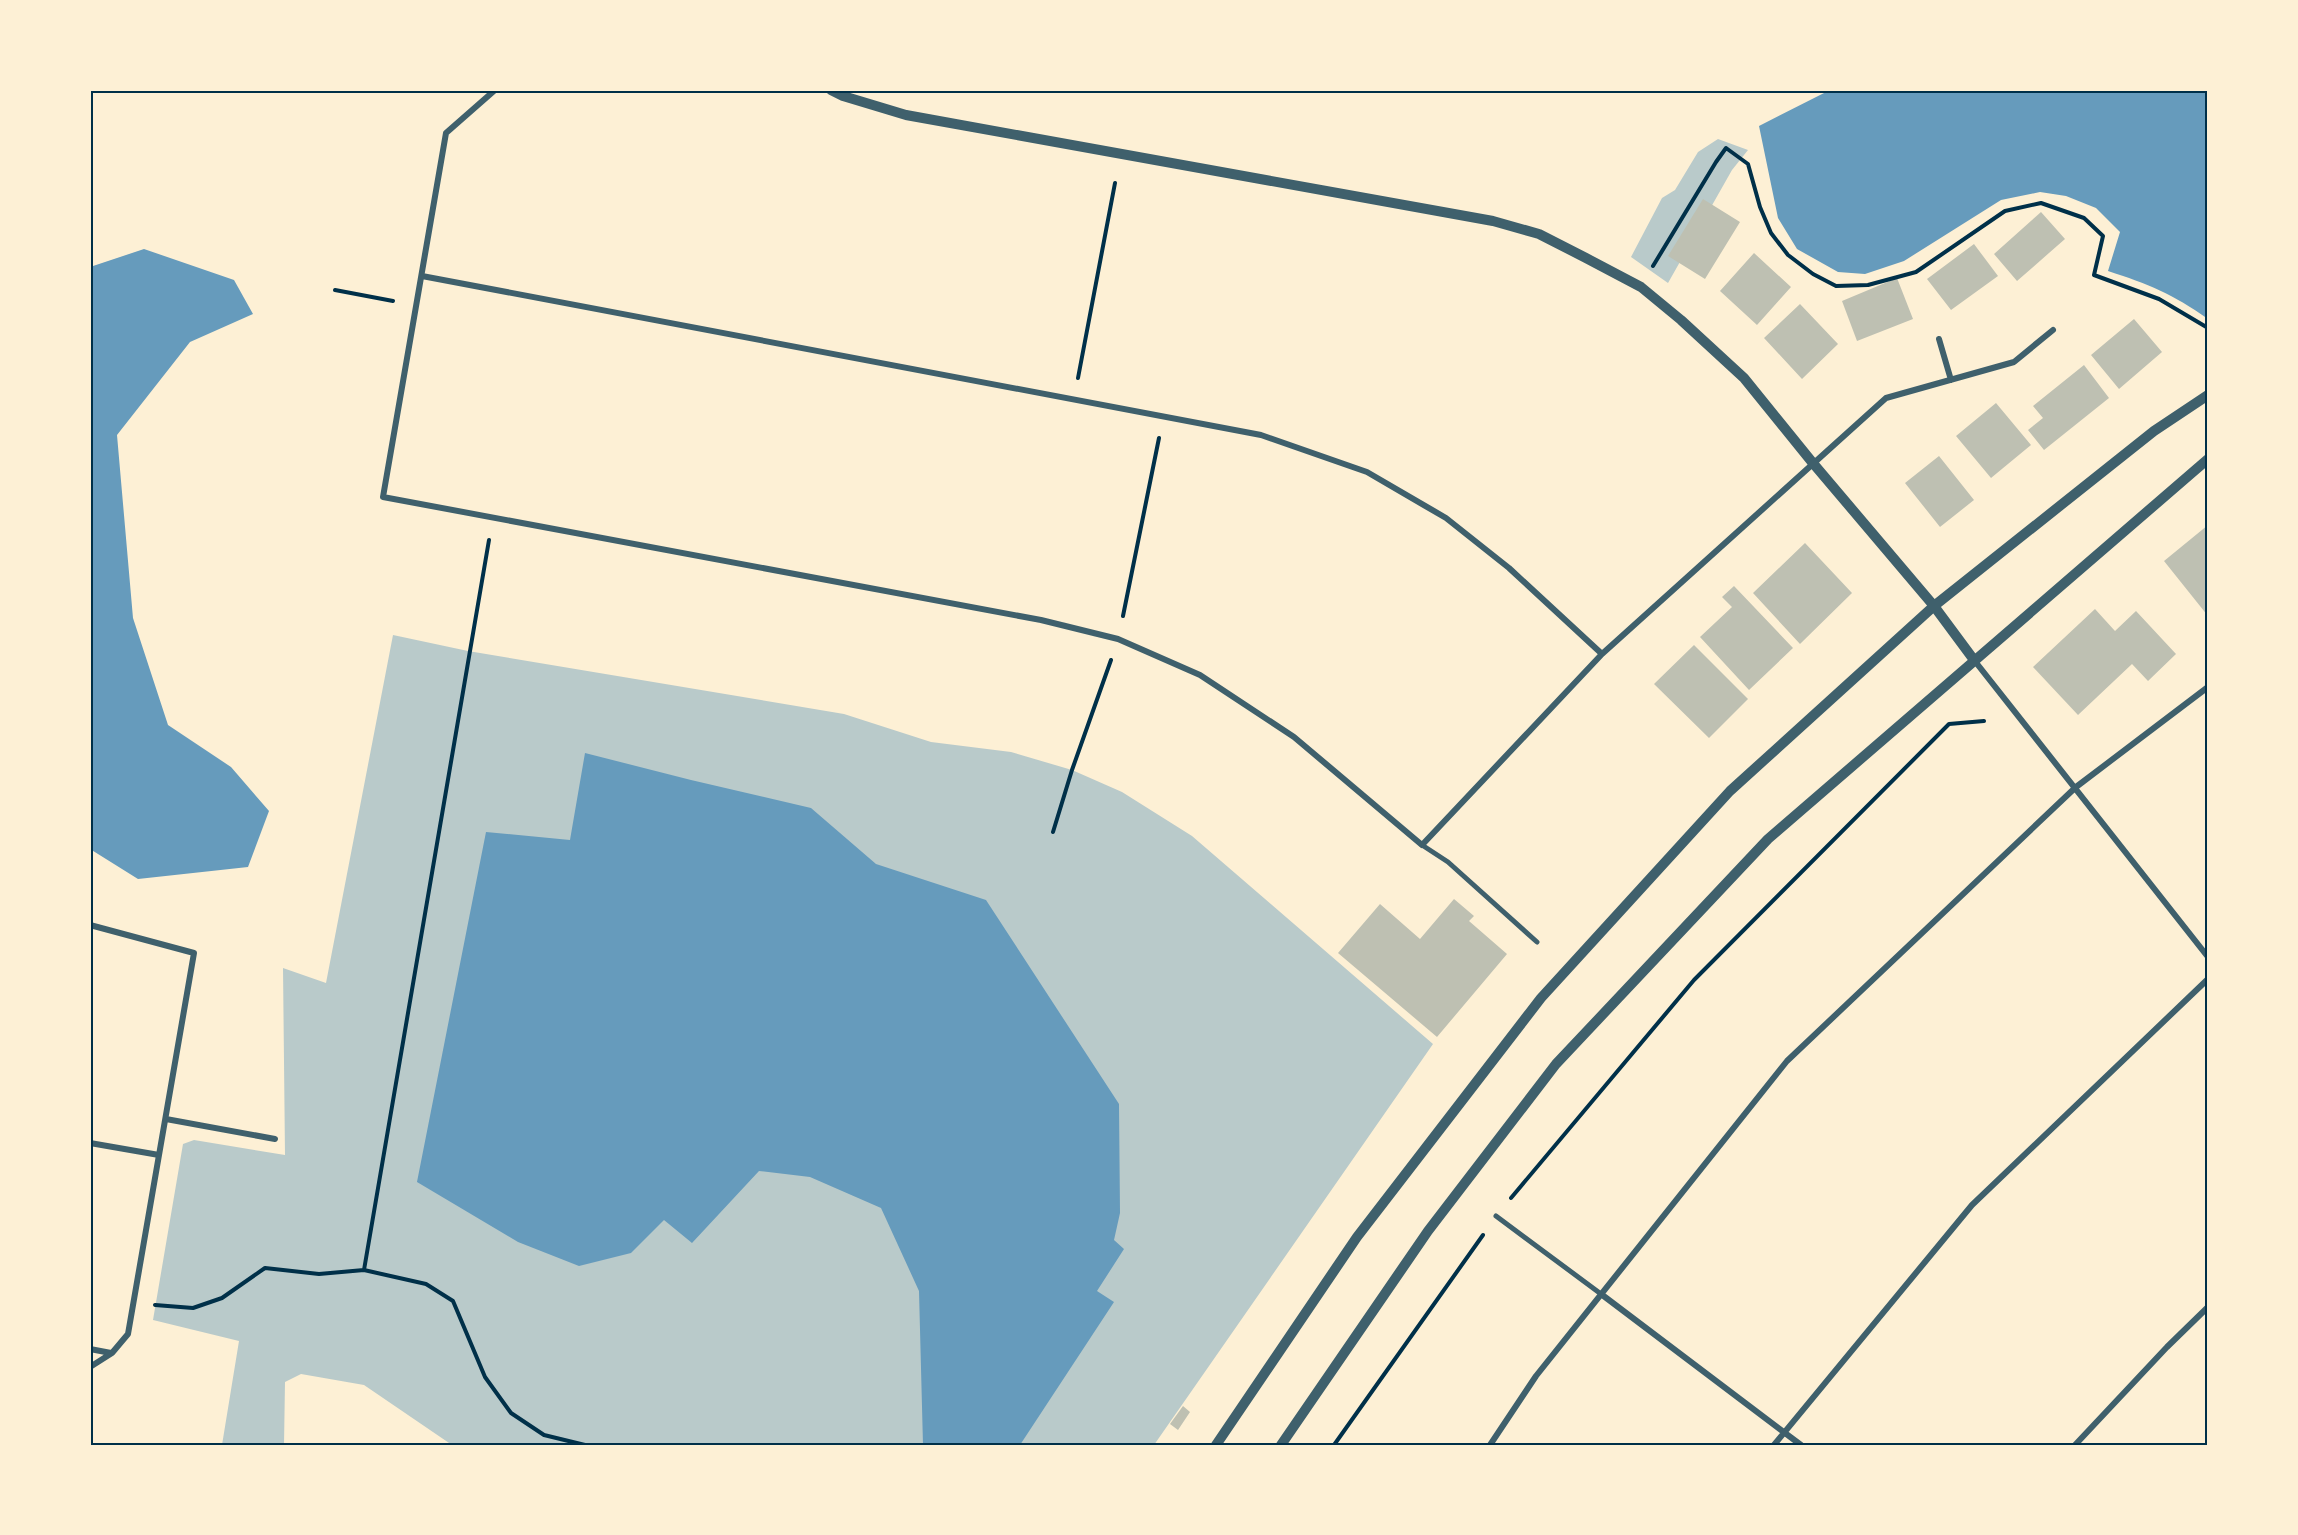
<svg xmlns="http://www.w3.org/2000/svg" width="2298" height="1535" viewBox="0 0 2298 1535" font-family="'PT Sans',sans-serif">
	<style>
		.green { fill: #b9caca }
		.water { fill: #669bbc }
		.building { fill: #bec0b2 }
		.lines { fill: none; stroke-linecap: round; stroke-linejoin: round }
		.path { stroke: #003049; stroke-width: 4 }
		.pedestrian { stroke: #3f606c; stroke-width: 5 }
		.minor { stroke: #3f606c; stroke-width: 6 }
		.tertiary { stroke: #3f606c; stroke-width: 10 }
		.neatline { fill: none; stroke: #003049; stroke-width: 2 }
	</style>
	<rect width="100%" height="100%" fill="#fdf0d5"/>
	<path class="green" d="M1718 139 1748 150 1732 170 1668 283 1631 257 1662 198 1675 190 1698 152Z
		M393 635 468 651 844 714 931 742 1011 752 1072 770 1122 792 1192 836 1433 1044 1154 1445H452L364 1385 301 1374 285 1382 284 1445H222L239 1341 153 1320 183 1144 194 1140 285 1155 283 968 326 983Z"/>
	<path class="water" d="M1830 90H2208V319C2173 294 2148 284 2108 271L2120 232 2096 208 2066 196 2040 192 2001 200 1904 261 1865 274 1838 272 1797 249 1778 218 1759 126Z
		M144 249 234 280 253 314 190 342 117 435 133 618 168 725 231 767 269 811 248 867 138 879 90 849V267Z
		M585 753 691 780 811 808 876 864 986 900 1119 1104 1120 1213 1114 1240 1124 1249 1097 1291 1114 1302 1020 1445H923L919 1291 881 1208 810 1177 759 1171 692 1243 664 1220 631 1253 579 1266 518 1242 417 1182 486 832 570 840Z"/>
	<path class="building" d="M1703 199 1740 222 1705 279 1668 256Z
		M2041 212 2065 239 2017 281 1994 254Z
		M1974 244 1998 276 1951 310 1927 279Z
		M1754 253 1791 287 1757 325 1720 291Z
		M1897 278 1913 319 1857 341 1842 301Z
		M1800 304 1838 344 1802 379 1764 338Z
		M2134 319 2162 352 2119 389 2091 355Z
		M2084 365 2109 398 2044 450 2028 430 2043 418 2033 406Z
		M1996 403 2031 445 1991 478 1956 436Z
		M1939 456 1974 500 1940 527 1905 483Z
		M2208 525V616L2164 561Z
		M1805 543 1852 593 1800 644 1753 593Z
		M1734 586 1793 648 1749 690 1700 637 1732 607 1722 597Z
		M2095 609 2115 631 2136 611 2176 654 2148 681 2132 664 2078 715 2033 667Z
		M1694 645 1748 699 1709 738 1654 684Z
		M1454 899 1474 916 1469 921 1507 954 1437 1037 1338 953 1380 904 1420 939Z
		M1183 1406 1190 1412 1178 1430 1170 1424Z"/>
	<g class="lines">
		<path class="path" d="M1653 266 1716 162 1726 148 1748 164 1760 207 1771 233 1788 255 1813 274 1836 286 1868 285 1916 272 2005 211 2041 203 2084 218 2103 236 2094 275 2159 299 2208 328
			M335 290 393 301
			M1078 378 1115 183
			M1123 616 1159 438
			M1053 832 1072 770 1111 660
			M1511 1198 1694 980 1949 724 1984 721
			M364 1270 489 540
			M155 1305 193 1308 222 1298 265 1268 319 1274 364 1270 426 1284 453 1301 485 1377 511 1413 544 1435 585 1445
			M1334 1445 1483 1235"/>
		<path class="pedestrian" d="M1422 845 1448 862 1537 942
			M1496 1216 1601 1294"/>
		<path class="minor" d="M495 90 446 133 383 497 1041 620 1118 639 1200 675 1294 737 1422 845 1602 654 1886 398 2014 362 2053 330
			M422 276 1261 435 1367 472 1446 518 1509 568 1602 654
			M1939 339 1951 380
			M1974 660 2208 957
			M90 925 194 953 128 1334 112 1353 90 1367
			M166 1119 275 1139
			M90 1143 159 1155
			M1601 1294 1801 1445
			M90 1349 111 1353
			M1490 1445 1536 1376 1787 1061 2076 787 2208 687
			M1774 1445 1972 1205 2208 979
			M2075 1445 2167 1347 2208 1307"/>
		<path class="tertiary" d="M831 90 843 96 906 115 1493 221 1539 234 1586 258 1641 287 1681 320 1744 378 1812 462 1934 606 1974 660
			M1216 1445 1357 1237 1541 998 1730 791 1934 606 2154 431 2208 395
			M1281 1445 1428 1231 1556 1064 1768 839 2208 459"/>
	</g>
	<rect width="2298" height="1535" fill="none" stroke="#fdf0d5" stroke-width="183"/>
	<rect x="92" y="92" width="2114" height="1352" class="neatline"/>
</svg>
